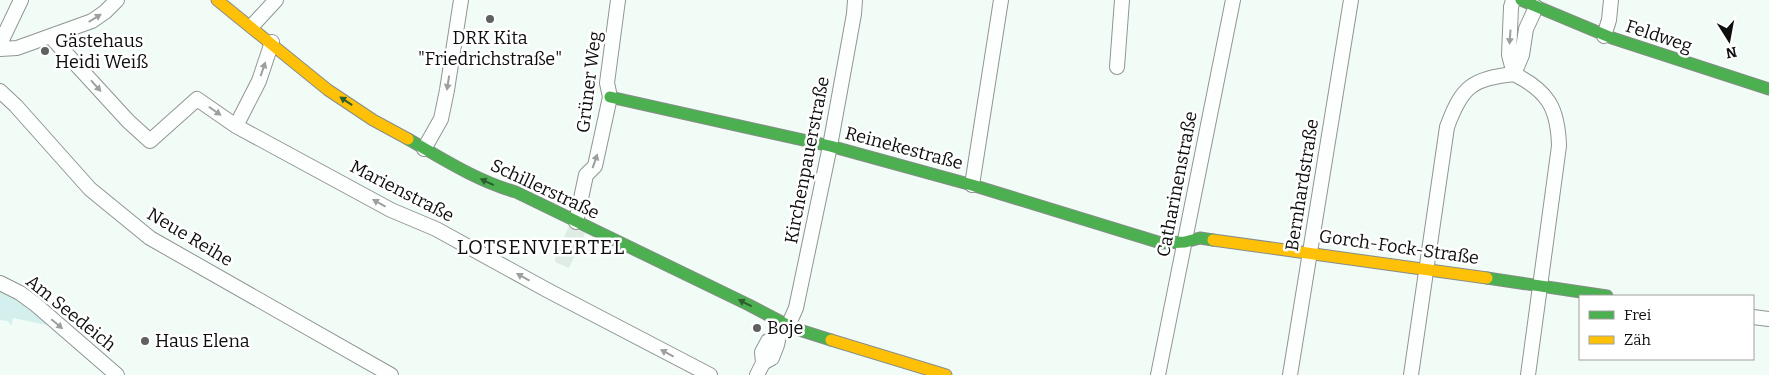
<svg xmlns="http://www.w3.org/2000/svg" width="1769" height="375" viewBox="0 0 1769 375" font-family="Bitter,serif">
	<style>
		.green { fill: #d3efee }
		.plaza { fill: #deece3 }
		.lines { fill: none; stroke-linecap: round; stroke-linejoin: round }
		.street-casing { stroke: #919592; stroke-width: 16 }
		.fast-casing { stroke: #878c89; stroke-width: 13 }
		.slow-casing { stroke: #878c89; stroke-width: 13 }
		.street { stroke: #fdfffe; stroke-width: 14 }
		.fast { stroke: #4caf50; stroke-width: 11 }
		.slow { stroke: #ffc107; stroke-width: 11 }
		.oneway { fill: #9d9f9e }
		.oneway2 { fill: #2d5e2f }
		.poi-dot { fill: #5e615f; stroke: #fff; stroke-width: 2 }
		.labels { text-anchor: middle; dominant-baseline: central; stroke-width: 5; stroke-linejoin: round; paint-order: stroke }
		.street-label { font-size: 18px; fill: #0e0e0e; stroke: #fff }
		.poi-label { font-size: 18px; fill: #0e0e0e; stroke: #fff; text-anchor: start }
		.quarter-label { font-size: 20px; letter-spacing: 1px; fill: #0e0e0e; stroke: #fff }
	</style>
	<rect width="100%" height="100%" fill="#f2fcf6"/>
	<path class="green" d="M0 288C15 294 38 311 47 325L13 318 11 326 8 321 0 320Z"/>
	<path class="plaza" d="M569 226 585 233 569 268 555 262 556 255Z"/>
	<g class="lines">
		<g class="street-casing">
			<path id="street" d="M1513 0 1511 7 1509 55 1514 74
				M252 26 276 0
				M1604 36 1609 20 1611 0
				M51 37 128 121 150 141 197 99 236 126 391 210 436 229 547 290 710 375
				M0 44 21 0
				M0 49 17 48 92 21 105 12 117 0
				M1117 67 1122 0
				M1514 74C1548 91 1558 108 1559 146L1528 375
				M1514 74 1522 55 1526 29 1536 7
				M0 91 16 106 90 189 150 238 391 375
				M236 126 259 81 272 42
				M424 149 441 119 447 90 461 0
				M972 185 1001 0
				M576 222 586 175 595 166 610 97 607 83 618 0
				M0 283 20 293 35 304 117 375
				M1753 317 1769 319
				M763 363 762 352 768 341 779 336 788 326 796 308 830 146 854 14 855 0
				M757 375 763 363 772 358 777 345 779 336
				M1158 375 1233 0
				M1290 375 1351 0
				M1411 375 1447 127C1462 86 1472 79 1514 74"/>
		</g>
		<g class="fast-casing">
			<path id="fast" d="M1521 0 1612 38 1769 89
				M610 97 830 146 972 185 1161 243 1185 242 1200 238 1213 240
				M408 139C443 159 477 181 516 192L749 305 793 328 831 340
				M1487 278 1607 296"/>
		</g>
		<g class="slow-casing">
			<path id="slow" d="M217 0 328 90 373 120 408 139
				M1213 240 1487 278
				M831 340 946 375"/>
		</g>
		<use href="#street" class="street"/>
		<use href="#fast" class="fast"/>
		<use href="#slow" class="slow"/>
	</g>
	<defs><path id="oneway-solid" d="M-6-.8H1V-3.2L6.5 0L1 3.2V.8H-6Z" transform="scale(1.25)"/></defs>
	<g class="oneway">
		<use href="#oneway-solid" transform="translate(95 18) rotate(-32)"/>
		<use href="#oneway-solid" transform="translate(1510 37) rotate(94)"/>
		<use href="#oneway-solid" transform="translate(263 69) rotate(-71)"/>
		<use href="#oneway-solid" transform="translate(448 83) rotate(99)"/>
		<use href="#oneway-solid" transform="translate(96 86) rotate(48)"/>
		<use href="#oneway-solid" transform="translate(215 111) rotate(35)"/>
		<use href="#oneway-solid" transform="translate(595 161) rotate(-71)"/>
		<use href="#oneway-solid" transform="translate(379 203) rotate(-151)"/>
		<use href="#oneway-solid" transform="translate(523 277) rotate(-151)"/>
		<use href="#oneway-solid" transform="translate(57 324) rotate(40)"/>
		<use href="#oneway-solid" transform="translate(667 353) rotate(-152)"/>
	</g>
	<g class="oneway2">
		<use href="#oneway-solid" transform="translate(346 101) rotate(-146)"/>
		<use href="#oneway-solid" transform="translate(487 182) rotate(-155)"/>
		<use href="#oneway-solid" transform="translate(745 303) rotate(-153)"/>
	</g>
	<g class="poi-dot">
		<circle cx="490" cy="19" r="5"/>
		<circle cx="45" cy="51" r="5"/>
		<circle cx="757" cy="328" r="5"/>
		<circle cx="145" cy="341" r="5"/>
	</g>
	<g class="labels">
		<g class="street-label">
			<text transform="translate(1659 36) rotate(18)">Feldweg</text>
			<text transform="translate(589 82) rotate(-83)">Grüner Weg</text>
			<text transform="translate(904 148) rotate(15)">Reinekestraße</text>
			<text transform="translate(807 160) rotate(-79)">Kirchenpauerstraße</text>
			<text transform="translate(1177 184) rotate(-79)">Catharinenstraße</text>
			<text transform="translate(1302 185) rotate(-81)">Bernhardstraße</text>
			<text transform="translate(545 189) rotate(25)">Schillerstraße</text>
			<text transform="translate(402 191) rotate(27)">Marienstraße</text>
			<text transform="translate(190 237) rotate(31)">Neue Reihe</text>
			<text transform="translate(1399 247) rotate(8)">Gorch-Fock-Straße</text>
			<text transform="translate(71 313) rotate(39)">Am Seedeich</text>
		</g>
		<g class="poi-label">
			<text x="490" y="38" text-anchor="middle">DRK Kita<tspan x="490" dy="21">"Friedrichstraße"</tspan></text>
			<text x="55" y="41">Gästehaus<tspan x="55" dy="21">Heidi Weiß</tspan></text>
			<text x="767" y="328">Boje</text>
			<text x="155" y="341">Haus Elena</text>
		</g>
		<g class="quarter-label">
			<text x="541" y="247">LOTSENVIERTEL</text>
		</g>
	</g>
	<rect x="1579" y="295" width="175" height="65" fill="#ffffff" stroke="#9f9f9f"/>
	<rect x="1589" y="311" width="25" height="8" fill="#4caf50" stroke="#9f9f9f"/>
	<text x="1624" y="320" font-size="15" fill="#0e0e0e">Frei</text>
	<rect x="1589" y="336" width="25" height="8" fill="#ffc107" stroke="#9f9f9f"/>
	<text x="1624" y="345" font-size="15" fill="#0e0e0e">Zäh</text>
	<g transform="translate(1729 40) rotate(169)" stroke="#ffffff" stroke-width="4" paint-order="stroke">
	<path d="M0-4L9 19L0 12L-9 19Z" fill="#0e0e0e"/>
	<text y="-8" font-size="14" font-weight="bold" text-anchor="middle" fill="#0e0e0e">N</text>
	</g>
</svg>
